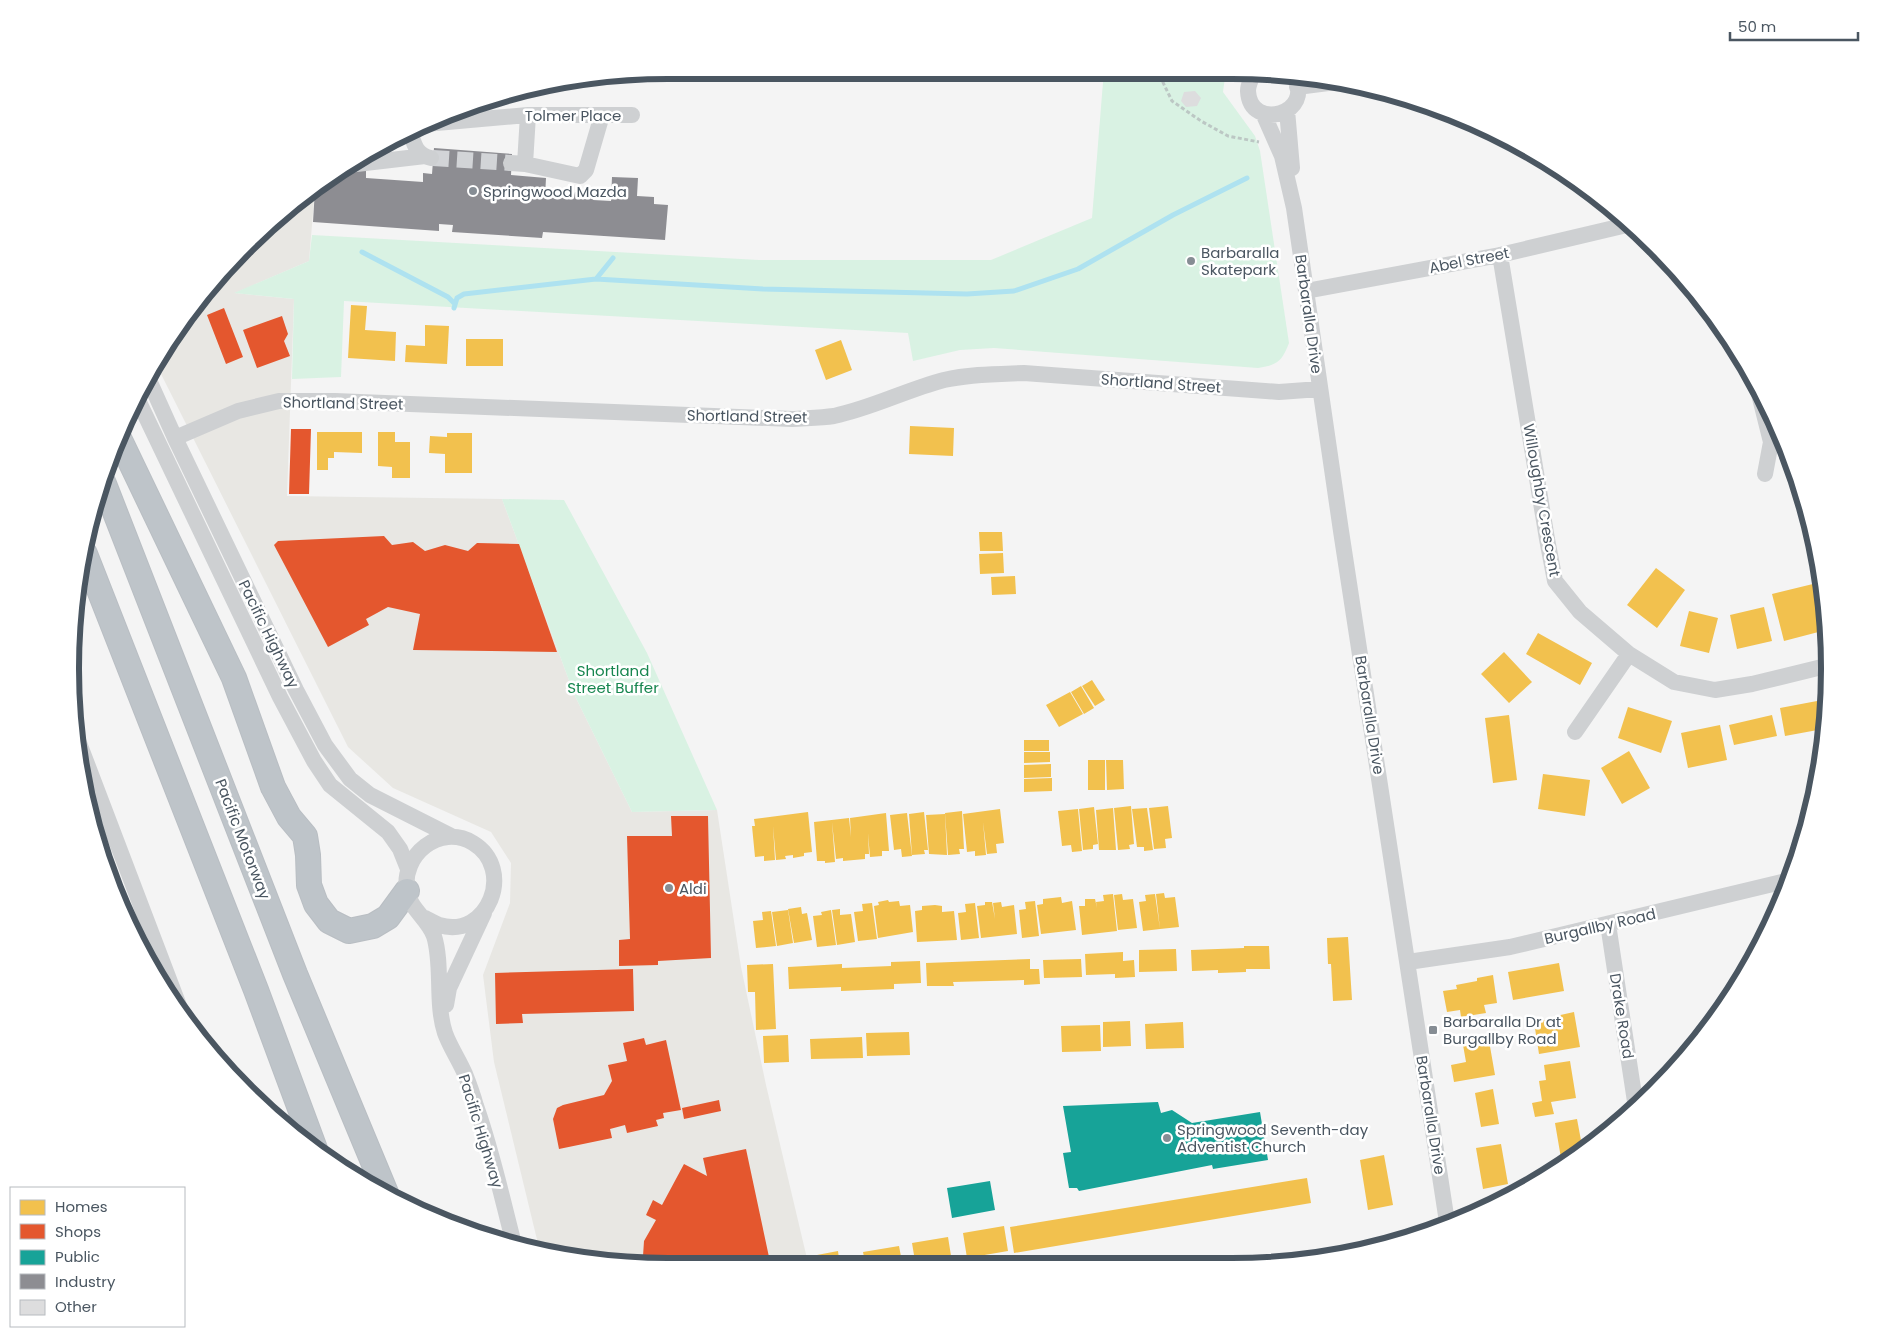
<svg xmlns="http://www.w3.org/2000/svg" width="1900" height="1337" viewBox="0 0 1900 1337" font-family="Poppins,sans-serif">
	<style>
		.commercial { fill: #e8e7e3 }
		.green { fill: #d9f2e3 }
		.homes { fill: #f2c14e }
		.shops { fill: #e4572e }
		.public { fill: #17a398 }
		.industry { fill: #8d8d92 }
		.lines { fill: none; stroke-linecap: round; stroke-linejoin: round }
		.stream { stroke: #aee2f0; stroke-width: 5 }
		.building { fill: #ddddde }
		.minor-tunnel { stroke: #d2d4d7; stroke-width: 16; stroke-dasharray: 16 8; stroke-linecap: butt }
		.highway-casing { stroke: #b9bec3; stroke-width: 26 }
		.path { stroke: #bcc7c4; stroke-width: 3; stroke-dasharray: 4 2.5; stroke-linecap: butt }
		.minor { stroke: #ced0d2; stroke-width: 16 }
		.highway { stroke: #bec4c9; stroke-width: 24 }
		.poi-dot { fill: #868d94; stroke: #fff; stroke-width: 2 }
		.labels { text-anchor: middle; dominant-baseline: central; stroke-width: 5; stroke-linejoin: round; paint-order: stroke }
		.street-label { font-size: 15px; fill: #4a5661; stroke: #fff }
		.poi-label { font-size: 15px; fill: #4a5661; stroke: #fff; text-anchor: start }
		.park-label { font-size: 15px; fill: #17864f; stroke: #fff }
		.rim { fill: none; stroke: #4a5661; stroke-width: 6 }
	</style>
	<rect width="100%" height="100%" fill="#f4f4f4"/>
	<path class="commercial" d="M315 189 309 261 235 293 294 299 287 496 502 499 574 694 632 812 717 810 741 967 766 1085 809 1267H668L551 1255 540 1252 494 1062 483 975 510 903 511 863 491 832 393 788 348 747 156 364 171 336 218 274Z"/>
	<path class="green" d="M1104 70H1226L1223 92 1255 136 1260 151 1289 343C1282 361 1278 365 1258 368L994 348 960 350 913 361 908 333 344 301 341 377 292 379 294 299 234 293 309 261 312 235 759 260H991L1092 218Z
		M502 499 564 500 647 653 717 810 632 812 574 694Z"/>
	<path class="homes" d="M351 305 367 306 365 330 396 332 395 361 348 358Z
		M425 325 449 326 447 364 405 362 406 345 425 346Z
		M466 339H503V366H466Z
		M841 340 852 370 826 380 815 350Z
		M910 426 954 428 953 456 909 454Z
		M317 432H362V453L334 452V458H328V470H317Z
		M378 432H395V442H410V478H392V467L378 466Z
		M447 433H472V473H445V454L429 453 430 436 447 437Z
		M979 532H1002L1003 551H980Z
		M1003 553 1004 573 980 574 979 554Z
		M1656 568 1685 590 1657 628 1627 605Z
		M1015 576 1016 594 992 595 991 577Z
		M1817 583 1825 615 1826 630 1784 641 1772 594Z
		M1764 607 1772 641 1737 649 1730 615Z
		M1689 611 1718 618 1709 653 1680 646Z
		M1538 633 1592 663 1580 685 1526 654Z
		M1504 652 1532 682 1509 703 1481 674Z
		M1092 680 1105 700 1095 706 1082 686Z
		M1081 686 1094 708 1084 714 1071 692Z
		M1070 692 1083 714 1059 727 1046 705Z
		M1817 701 1823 729 1785 736 1780 708Z
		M1628 707 1672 721 1661 753 1618 738Z
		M1509 715 1517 780 1493 783 1485 718Z
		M1772 715 1777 736 1734 745 1729 725Z
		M1720 725 1727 760 1688 768 1681 733Z
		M1024 740H1049V751H1024Z
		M1629 751 1650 788 1622 804 1601 768Z
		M1024 752H1050V762L1024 763Z
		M1088 760H1105V790H1088Z
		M1106 760H1123L1124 789 1107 790Z
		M1051 764V777L1024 778V765Z
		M1543 774 1590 780 1585 816 1538 809Z
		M1052 778V791L1024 792V779Z
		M1131 806 1134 844 1129 845 1130 849 1118 850 1114 808Z
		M1168 806 1172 838 1165 839 1166 848 1154 849 1149 808Z
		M1094 807 1098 844 1093 845V849L1083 850 1079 809Z
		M1113 808 1116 850H1099L1096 810Z
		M1147 808 1153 850 1144 851V847H1137L1132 809Z
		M1000 809 1004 843 996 844 997 853 987 854 983 822 986 855 975 856V851L967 852 963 814Z
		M1078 809 1082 851 1072 852 1071 845 1062 846 1058 811Z
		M962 811 964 849H959L960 854 948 855 945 813Z
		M808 812 812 852 804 853V856L793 858V855L785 856 786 859 776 860 773 826 775 860 764 861V856L755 857 752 826H755L754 819Z
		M924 812 928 850H924L925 854 912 855 909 814Z
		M886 813 889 851H882V856L870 857 868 833 869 854H865V859L843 861V858L836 859 832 822 835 862 825 863V861H817L814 822 849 818 851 837 850 818Z
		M907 813 912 856 902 857 901 849 894 850 890 815Z
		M945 814 947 855 929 854 926 815Z
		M1164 893 1165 898 1175 897 1179 927 1160 929 1156 894Z
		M1113 894 1117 931 1082 935 1079 906H1085V899H1095L1097 908 1096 902 1104 901 1103 895Z
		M1122 894 1123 900 1133 899 1137 928 1118 930 1114 895Z
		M1155 894 1160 929 1143 931 1139 902 1146 901 1145 895Z
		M1061 897 1062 903 1072 901 1076 930 1041 934 1037 905 1043 904V899Z
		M888 900 889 902 899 901 900 906 910 905 913 932 878 938 874 906 879 905 878 902Z
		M1035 901 1039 936 1022 938 1019 910 1026 909 1025 902Z
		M985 902H992L995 919 993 903 1001 902 1002 907 1014 905 1017 934 981 938 977 906 985 905Z
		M872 903 877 939 858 941 854 912 863 911 862 904Z
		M975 903 979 938 961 940 958 913 966 912 965 904Z
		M935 905 942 906V912L954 911 957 940 917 942 915 911 922 910V906Z
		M801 907 802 914 807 913 812 940 794 943 788 909Z
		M840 909V915L851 914 855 942 837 945 832 910Z
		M788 910 793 943 777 946 772 912Z
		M831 910 836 945 817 947 813 916 822 915 821 912Z
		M771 911 776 946 756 948 753 921 763 920 762 912Z
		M1348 937 1352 1000 1333 1001 1331 964H1328L1327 938Z
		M1244 946H1269L1270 969H1246V972L1218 973V970L1192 971 1191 950 1244 948Z
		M1176 949 1177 971 1139 972V950Z
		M1123 952V961L1134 960 1135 977 1115 978V974L1086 975 1085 954Z
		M1030 959V969H1039L1040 984 1024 985V980L953 982 954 986H927L926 963Z
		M1081 959 1082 977 1044 978 1043 960Z
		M920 961 921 983 894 984V989L841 991V987L789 989 788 967 842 964V968L891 966V962Z
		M1559 963 1564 991 1513 1000 1508 972Z
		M773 964 776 1029 756 1030 755 992H748L747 965Z
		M1493 975 1497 1003 1484 1005 1486 1013 1461 1017 1460 1010 1447 1012 1443 991 1457 989 1456 985 1477 981V978Z
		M1574 1012 1580 1047 1539 1054 1534 1022 1549 1019 1550 1024 1557 1023 1556 1016Z
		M1130 1021 1131 1046 1103 1047V1022Z
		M1183 1022 1184 1048 1146 1049 1145 1024Z
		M1100 1025 1101 1051 1062 1052 1061 1026Z
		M909 1032 910 1055 867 1056 866 1033Z
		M788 1035 789 1062 764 1063 763 1036Z
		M1488 1035 1495 1075 1454 1082 1451 1065 1466 1062 1462 1039Z
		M862 1037 863 1058 811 1059 810 1039Z
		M1570 1061 1576 1098 1551 1102 1554 1114 1535 1117 1532 1103 1542 1101 1539 1081 1546 1080 1544 1065Z
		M1493 1089 1499 1124 1481 1127 1475 1093Z
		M1577 1119 1583 1151 1562 1164 1555 1123Z
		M1501 1144 1508 1184 1483 1189 1476 1148Z
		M1384 1155 1393 1205 1368 1210 1360 1160Z
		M1307 1178 1311 1203 1014 1253 1010 1227Z
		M1004 1226 1008 1251 967 1258 963 1233Z
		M948 1237 952 1262 916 1267 912 1243Z
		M899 1246 903 1267H866L863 1252Z
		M838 1251 840 1267H819L817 1255Z"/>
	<path class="shops" d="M231 263 230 277 217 276 218 274Z
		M224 308 243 357 226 364 207 315Z
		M282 316 288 334 284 341 290 356 257 368 243 330Z
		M291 429H311L309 494H289Z
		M384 536 392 545 413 542 425 551 445 545 468 551 477 543 519 544 557 652 413 650 420 614 388 607 366 619 369 625 328 647 274 545 278 541Z
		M671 816H708L711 958 658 961V965L619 966V940L630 939 627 836H672Z
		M633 969 634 1011 522 1014 523 1023 496 1024 495 973Z
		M644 1038 646 1045 666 1040 681 1110 663 1113 664 1118 656 1120 658 1126 627 1133 625 1125 610 1129 612 1138 559 1149 553 1119 557 1108 563 1105 604 1095 612 1081 608 1065 627 1061 623 1043Z
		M719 1100 721 1111 684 1119 682 1108Z
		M746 1149 769 1257 727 1267H668L646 1265 643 1256 644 1241 656 1220 646 1215 653 1200 662 1205 684 1164 707 1176 703 1158Z"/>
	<path class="public" d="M1158 1102 1161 1113 1172 1110 1192 1123 1260 1112 1268 1160 1213 1169 1212 1165 1079 1191 1077 1188H1069L1063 1153 1071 1152 1063 1106Z
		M990 1181 995 1210 952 1218 947 1188Z"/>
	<path class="industry" d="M434 148 512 154 511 175 546 178 545 197 574 198 575 192 594 193 593 200 611 201 612 177 638 178 637 196 654 197V204L668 205 665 240 543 232 542 238 452 232 453 225 439 224V231L313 222 315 189 330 176 345 177 346 168 366 170V178L423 182V173L432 174Z"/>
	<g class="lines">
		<path class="stream" d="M362 252 448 297 454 303
			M596 279 613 258
			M454 308 457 298 464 294 596 279 763 289 967 294 1014 291 1078 269 1173 215 1247 178"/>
	</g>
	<path class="building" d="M1195 91 1201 98 1197 106 1186 107 1181 101 1184 92Z"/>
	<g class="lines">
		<path class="minor-tunnel" d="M433 158 511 163"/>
		<g class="highway-casing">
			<path id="highway" d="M118 436 234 678 273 787 289 817 305 836 308 855 309 885 316 904 329 921 349 931 373 926 388 917 407 891
				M104 484 295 974 386 1193
				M85 554 256 990 315 1149"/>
		</g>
		<path class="path" d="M1157 70 1172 101 1201 121 1228 136 1259 142"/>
		<path class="minor" d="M1253 72C1252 79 1248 84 1248 91 1250 133 1317 113 1293 76
			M1297 87 1344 81
			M1287 110 1292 168
			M1263 113 1282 156 1294 208 1341 531 1447 1222
			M425 124 528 115H632
			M410 131C414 144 416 155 431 158
			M511 163 525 164 580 176 586 170 602 115
			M525 164 528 115
			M348 165 425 156
			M1500 255 1547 539 1555 581 1580 612 1629 654 1674 682 1715 690 1752 684 1830 665
			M1306 291 1500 255 1631 224
			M148 378 175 438 296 690 325 745 350 779 370 795 451 836
			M1758 390 1771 442 1765 474
			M137 398 280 697 314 761 330 785 388 832 400 849 408 869
			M175 438 238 411 279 401H335L792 419C805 418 820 418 834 416 872 408 906 390 944 380 970 374 998 374 1024 373L1279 392 1320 389
			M1575 732 1629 654
			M76 735 183 1016
			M425 918C429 920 434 923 439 925 488 940 516 869 473 843 440 823 401 855 407 891 410 909 428 919 434 936 443 965 435 1003 445 1033 450 1047 459 1060 465 1074 469 1084 473 1095 476 1106 492 1151 502 1198 514 1244
			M1608 924 1636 1108
			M1408 962 1510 947 1790 880
			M446 1005 449 988 484 913"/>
		<use href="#highway" class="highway"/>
	</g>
	<g class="poi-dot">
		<circle cx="473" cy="191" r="5"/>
		<circle cx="1191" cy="261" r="5"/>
		<circle cx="669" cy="888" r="5"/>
		<rect x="1428" y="1025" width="10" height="10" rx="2.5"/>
		<circle cx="1167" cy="1138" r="5"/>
	</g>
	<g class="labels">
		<g class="street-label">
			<text x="573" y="115">Tolmer Place</text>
			<text transform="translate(1469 260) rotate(-11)">Abel Street</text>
			<text transform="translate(1309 314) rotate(82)">Barbaralla Drive</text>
			<text transform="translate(1161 383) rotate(4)">Shortland Street</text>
			<text transform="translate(343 403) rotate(1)">Shortland Street</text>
			<text transform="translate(747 416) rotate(1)">Shortland Street</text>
			<text transform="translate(1542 500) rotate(80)">Willoughby Crescent</text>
			<text transform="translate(269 634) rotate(64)">Pacific Highway</text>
			<text transform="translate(1370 715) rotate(81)">Barbaralla Drive</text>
			<text transform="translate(243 839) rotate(69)">Pacific Motorway</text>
			<text transform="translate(1600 926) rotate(-13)">Burgallby Road</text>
			<text transform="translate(1622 1016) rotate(81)">Drake Road</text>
			<text transform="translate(1431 1115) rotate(81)">Barbaralla Drive</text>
			<text transform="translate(481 1131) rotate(73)">Pacific Highway</text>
		</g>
		<g class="poi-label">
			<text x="483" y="191">Springwood Mazda</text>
			<text x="1201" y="252">Barbaralla<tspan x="1201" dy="17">Skatepark</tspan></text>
			<text x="679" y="888">Aldi</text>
			<text x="1443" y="1021">Barbaralla Dr at<tspan x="1443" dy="17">Burgallby Road</tspan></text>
			<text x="1177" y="1129">Springwood Seventh-day<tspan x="1177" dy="17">Adventist Church</tspan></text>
		</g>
		<g class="park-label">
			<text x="613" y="670">Shortland<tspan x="613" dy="17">Street Buffer</tspan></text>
		</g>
	</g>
	<path d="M0 0H1900V1337H0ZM668 79H1232A589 589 0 0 1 1821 668V669A589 589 0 0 1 1232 1258H668A589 589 0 0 1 79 669V668A589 589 0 0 1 668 79Z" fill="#fff" fill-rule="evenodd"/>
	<path class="rim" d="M668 79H1232A589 589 0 0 1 1821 668V669A589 589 0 0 1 1232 1258H668A589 589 0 0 1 79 669V668A589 589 0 0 1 668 79Z"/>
	<rect x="10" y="1187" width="175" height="140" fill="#ffffff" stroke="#b7bbc0"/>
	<rect x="20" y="1200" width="25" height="15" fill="#f2c14e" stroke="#b7bbc0"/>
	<text x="55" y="1212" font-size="15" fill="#4a5661">Homes</text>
	<rect x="20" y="1224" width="25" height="15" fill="#e4572e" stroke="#b7bbc0"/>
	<text x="55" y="1237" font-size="15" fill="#4a5661">Shops</text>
	<rect x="20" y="1250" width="25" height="15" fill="#17a398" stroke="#b7bbc0"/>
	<text x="55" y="1262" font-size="15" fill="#4a5661">Public</text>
	<rect x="20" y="1274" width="25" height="15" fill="#8d8d92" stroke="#b7bbc0"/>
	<text x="55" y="1287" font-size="15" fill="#4a5661">Industry</text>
	<rect x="20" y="1300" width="25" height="15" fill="#ddddde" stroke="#b7bbc0"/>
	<text x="55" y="1312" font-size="15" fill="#4a5661">Other</text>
	<path d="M1730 32v8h128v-8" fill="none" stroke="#4a5661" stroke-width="2.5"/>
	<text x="1738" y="32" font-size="15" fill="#4a5661" stroke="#ffffff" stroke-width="4" paint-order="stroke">50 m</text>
</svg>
